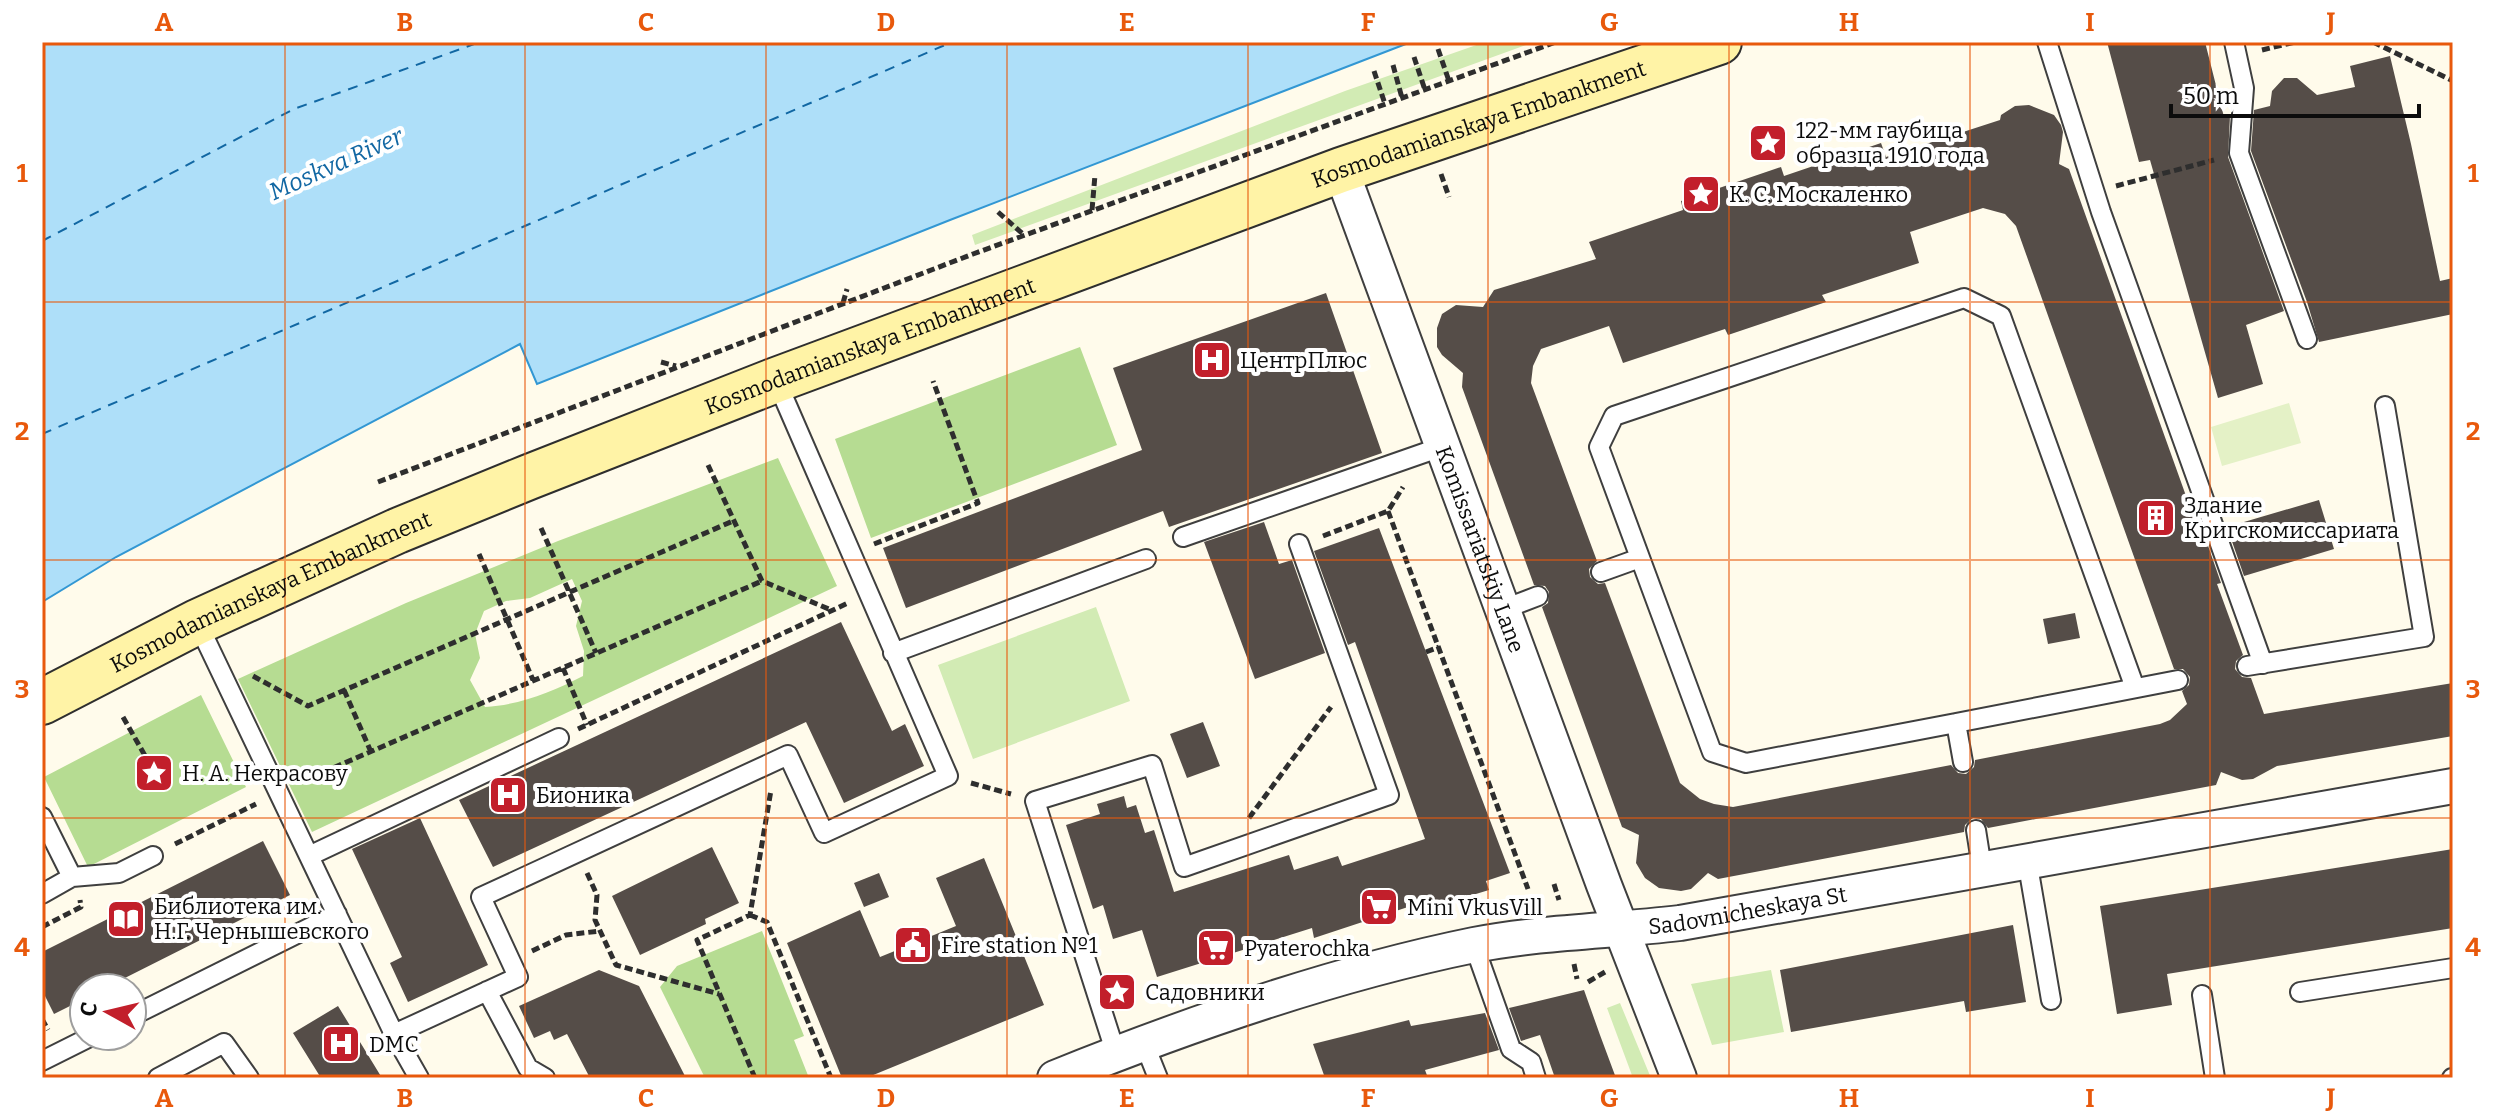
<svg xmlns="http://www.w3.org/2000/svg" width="2495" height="1120" viewBox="0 0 2495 1120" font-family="Bitter,serif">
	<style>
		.green { fill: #d2ebb4 }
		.forest { fill: #b6dc92; fill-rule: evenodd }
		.pitch { fill: #e4f1c6 }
		.water { fill: #aedff9; stroke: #3297d3; stroke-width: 2 }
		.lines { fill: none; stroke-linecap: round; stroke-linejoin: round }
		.ferry { stroke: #1167a3; stroke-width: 2; stroke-dasharray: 10 8; stroke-linecap: butt }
		.building { fill: #554d48; fill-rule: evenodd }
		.lane-casing { stroke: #3f3f3f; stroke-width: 22 }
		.street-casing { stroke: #3f3f3f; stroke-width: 38 }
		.secondary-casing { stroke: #2e2e2e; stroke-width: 48 }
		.path { stroke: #2e2e2e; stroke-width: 5; stroke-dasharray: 8 4; stroke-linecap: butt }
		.lane { stroke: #fff; stroke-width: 18 }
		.street { stroke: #fff; stroke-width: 34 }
		.secondary { stroke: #fff3a6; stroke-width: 44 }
		.grid { fill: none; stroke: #e8590c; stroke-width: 2; stroke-opacity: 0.55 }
		.labels { text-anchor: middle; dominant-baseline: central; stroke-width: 8; stroke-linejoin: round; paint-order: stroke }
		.street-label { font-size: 22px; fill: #0c0c0c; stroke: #fff }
		.poi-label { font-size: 22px; fill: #0c0c0c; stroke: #fff; text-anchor: start }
		.water-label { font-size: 24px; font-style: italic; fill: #1167a3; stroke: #fff }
		.neatline { fill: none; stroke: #e8590c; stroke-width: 3 }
		.grid-label { font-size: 26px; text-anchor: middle; font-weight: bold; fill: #e8590c }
	</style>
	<rect width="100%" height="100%" fill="#fffbeb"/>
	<path class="green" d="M1485 42H1534L975 245 972 235 1345 91Z
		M1096 607 1130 701 973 759 938 665Z
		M1771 970 1784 1032 1712 1045 1691 984Z
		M1620 1003 1651 1078H1633L1607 1008Z"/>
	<path class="forest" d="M1080 347 1117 445 871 538 835 439Z
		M778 458 837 586 312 832 238 679 406 603 558 541ZM572 579 582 601 576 626 584 651 583 676C552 692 520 705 485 707L470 680 480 658 475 634 484 611 506 601 530 598Z
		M201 695 246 787 88 867 44 777Z
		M762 931 804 1036 794 1040 809 1078H705L660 987 677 966Z"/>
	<path class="pitch" d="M2289 403 2301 443 2222 466 2211 427Z"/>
	<path class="water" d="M42 42H1411L950 220 537 384 520 344 116 557 42 602Z"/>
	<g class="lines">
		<path class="ferry" d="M42 241 294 109 480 42
			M42 434 952 42"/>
	</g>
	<path class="building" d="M2107 42H2205L2224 117 2230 116 2228 157 2284 311 2246 325 2263 384 2218 398 2150 160 2139 162Z
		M2390 56 2411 144 2440 281 2453 278V314L2319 342 2307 302 2251 151 2254 110 2270 106 2272 91 2284 78H2297L2317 95 2355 87 2350 66Z
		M2029 105 2054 115 2061 125 2063 132 2059 164 2069 169 2200 535 2204 534 2221 583 2217 584 2243 655 2236 661 2235 669 2242 677 2251 678 2264 714 2453 683V736L2277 766 2253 779 2242 780 2221 772 2216 785 1988 828 1981 819 1973 818 1965 825 1964 832 1718 879 1708 873 1691 889 1681 891 1659 888 1645 878 1636 863 1639 835 1622 827 1542 607 1548 603 1549 592 1545 586 1534 585 1462 387 1463 373 1442 355 1437 347V328L1442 314 1456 305 1483 307 1494 290 1596 259 1589 242 1683 210 1681 201 1781 167 1784 176 1881 143 1886 157 2000 120 2001 115 2015 106ZM1983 208 2005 214 2016 226 2174 669H2183L2190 677 2189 685 2182 691 2187 704 2170 720 2160 724 1975 760 1974 767 1966 774 1958 773 1951 765 1733 807 1714 804 1700 799 1680 783 1605 583 1598 584 1590 577 1589 569 1597 561 1531 383 1533 366 1541 349 1609 326 1623 363 1725 329 1728 335 1826 302 1822 295 1919 263 1910 232Z
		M1326 293 1382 453 1169 527 1163 511 906 608 883 548 1142 450 1113 368Z
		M2319 500 2334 549 2244 576 2227 527Z
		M1264 522 1279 564 1292 560 1325 653 1255 679 1204 542Z
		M1379 528 1510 873 1486 881 1489 890 1410 914 1408 907 1314 938 1312 928 1157 977 1142 930 1113 939 1103 905 1093 909 1066 825 1100 814 1097 804 1124 796 1127 808 1136 805 1145 833 1154 830 1174 892 1289 855 1294 870 1338 856 1342 866 1425 839 1355 642 1348 645 1314 551Z
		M2075 613 2080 638 2048 644 2043 619Z
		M841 622 892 731 905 724 924 766 844 803 806 722 493 867 459 800Z
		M1203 722 1220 766 1187 778 1170 734Z
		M420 818 488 965 408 1002 390 963 402 957 352 849Z
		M263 841 290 895 105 988H84V999L54 1014 42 990V952Z
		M712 847 739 903 705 919 706 924 640 955 612 896Z
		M2453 849V928L2167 974 2172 1005 2117 1014 2100 906Z
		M984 858 1044 1005 866 1078H842L787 943 860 910 880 957 956 926 936 878Z
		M879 873 889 897 864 907 854 883Z
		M2013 925 2026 1002 1966 1012 1964 1001 1791 1032 1780 970Z
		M599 970 639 986 686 1078H590L567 1034 554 1040 550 1031 534 1038 519 1006Z
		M1584 990 1600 1035 1616 1078H1555L1540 1035 1521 1041 1509 1008Z
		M338 1006 382 1078H321L293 1033Z
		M1485 1013 1499 1050 1425 1070 1428 1078H1325L1313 1044 1409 1020 1411 1026Z"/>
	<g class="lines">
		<g class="lane-casing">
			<path id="lane" d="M2047 42 2101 212 2263 664
				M2234 42 2244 88 2239 153 2307 339
				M1183 537 1444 446
				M1601 572 1640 558
				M1504 609 1538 596
				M197 622 394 1034 419 1078
				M893 653 1146 559
				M2247 666 2424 637 2385 406
				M1956 723 2178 680
				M1963 762 1956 723 1746 763 1712 752 1599 447 1614 416 1964 298 2001 316 2135 688
				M42 817 72 877
				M1976 830 1982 868
				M309 856 559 738
				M2027 860 2051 1000
				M42 894 72 877 119 873 153 856
				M1474 945 1511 1049 1531 1062 1536 1078
				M487 991 528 1068 545 1078
				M2300 992 2453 968
				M2202 995 2215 1078
				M132 1016 337 914
				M394 1034 518 977 481 897 788 755 824 833 948 776 776 380
				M1144 1043 1158 1078
				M1116 1054 1035 801 1152 765 1184 867 1389 795 1299 544
				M42 1061 92 1036
				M158 1078 224 1043 249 1078
				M2452 1078H2453"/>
		</g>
		<g class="street-casing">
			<g id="street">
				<path id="s1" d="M1341 170 1604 885 1679 1078"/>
				<path id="s2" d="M1055 1078C1189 1024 1332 974 1474 945 1542 932 1612 931 1680 923L2453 786"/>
			</g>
		</g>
		<g class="secondary-casing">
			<g id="secondary">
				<path id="s3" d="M42 702 197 622 397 531 529 477 776 380 1341 170 1719 42"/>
			</g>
		</g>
		<path class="path" d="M2373 42 2453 81
			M1438 49 1449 81
			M2262 50 2295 42
			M1414 57 1425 90
			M1393 65 1402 98
			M1374 71 1385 104
			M1441 174 1449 197
			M2116 186 2214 160
			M1092 210 1095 175
			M998 212 1024 235
			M843 303 847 289
			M661 362 676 366
			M708 465 762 581 831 610
			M378 482 973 254 1556 42
			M1388 511 1528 889
			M541 528 596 653
			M1323 536 1388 511 1403 487
			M874 544 978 503 933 381
			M479 554 533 680
			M1426 652 1439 647
			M563 668 587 725
			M253 676 308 706 733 521
			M344 690 371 752
			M123 717 148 761
			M578 729 848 603
			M140 774a14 14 0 1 1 28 0a14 14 0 1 1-28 0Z
			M301 782 762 581
			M971 783 1011 794
			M1249 818 1331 707
			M175 844 256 804
			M587 873 597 895 595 920 616 965 719 994
			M1554 884 1559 900
			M750 915 767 922 831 1078
			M42 927 81 907 80 900
			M532 951 566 935 600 931
			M1574 964 1577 979
			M1588 982 1605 972
			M42 1019 48 1030
			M755 1078 697 940 750 915 771 790"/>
		<use href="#lane" class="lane"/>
		<use href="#street" class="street"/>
		<use href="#secondary" class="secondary"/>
	</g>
	<path class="grid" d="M285 42V1078M525 42V1078M766 42V1078M1007 42V1078M1248 42V1078M1488 42V1078M1729 42V1078M1970 42V1078M2210 42V1078M42 302H2453M42 560H2453M42 818H2453"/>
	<defs>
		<g id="sight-square" transform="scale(2)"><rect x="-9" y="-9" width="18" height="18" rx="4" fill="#c21f2b" stroke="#fff"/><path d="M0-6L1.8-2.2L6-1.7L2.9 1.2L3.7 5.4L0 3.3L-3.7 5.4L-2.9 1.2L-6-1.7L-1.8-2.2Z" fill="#fff"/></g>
		<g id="hospital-square" transform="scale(2)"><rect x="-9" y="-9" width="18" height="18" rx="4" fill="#c21f2b" stroke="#fff"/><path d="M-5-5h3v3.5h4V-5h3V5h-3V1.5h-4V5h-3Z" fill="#fff"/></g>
		<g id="building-square" transform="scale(2)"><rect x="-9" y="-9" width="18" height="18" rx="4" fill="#c21f2b" stroke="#fff"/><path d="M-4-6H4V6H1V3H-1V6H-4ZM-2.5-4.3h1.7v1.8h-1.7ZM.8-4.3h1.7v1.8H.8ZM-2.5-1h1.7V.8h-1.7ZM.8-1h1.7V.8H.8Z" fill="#fff"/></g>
		<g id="supermarket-square" transform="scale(2)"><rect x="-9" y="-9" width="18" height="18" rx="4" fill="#c21f2b" stroke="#fff"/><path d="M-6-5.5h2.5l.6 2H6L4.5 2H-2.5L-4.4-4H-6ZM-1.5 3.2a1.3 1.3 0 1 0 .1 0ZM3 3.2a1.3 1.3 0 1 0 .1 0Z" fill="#fff"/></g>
		<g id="library-square" transform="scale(2)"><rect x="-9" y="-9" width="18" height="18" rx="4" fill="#c21f2b" stroke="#fff"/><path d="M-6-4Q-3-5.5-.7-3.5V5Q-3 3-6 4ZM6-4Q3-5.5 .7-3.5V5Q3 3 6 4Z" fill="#fff"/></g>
		<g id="civic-square" transform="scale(2)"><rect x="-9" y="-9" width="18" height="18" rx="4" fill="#c21f2b" stroke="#fff"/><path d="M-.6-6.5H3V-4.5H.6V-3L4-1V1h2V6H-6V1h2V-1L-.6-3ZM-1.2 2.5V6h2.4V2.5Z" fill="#fff"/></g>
	</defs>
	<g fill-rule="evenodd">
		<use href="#sight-square" x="1768" y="143"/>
		<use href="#sight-square" x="1701" y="194"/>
		<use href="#hospital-square" x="1212" y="360"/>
		<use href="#building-square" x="2156" y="518"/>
		<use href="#sight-square" x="154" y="773"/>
		<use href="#hospital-square" x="508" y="795"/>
		<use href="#supermarket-square" x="1379" y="907"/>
		<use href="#library-square" x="126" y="919"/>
		<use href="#civic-square" x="913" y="945"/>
		<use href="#supermarket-square" x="1216" y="948"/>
		<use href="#sight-square" x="1117" y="992"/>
		<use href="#hospital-square" x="341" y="1044"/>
	</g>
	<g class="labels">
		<g class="street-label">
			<text stroke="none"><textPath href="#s3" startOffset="1550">Kosmodamianskaya Embankment</textPath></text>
			<text stroke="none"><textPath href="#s3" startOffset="902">Kosmodamianskaya Embankment</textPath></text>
			<text stroke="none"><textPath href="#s1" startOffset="404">Komissariatskiy Lane</textPath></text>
			<text stroke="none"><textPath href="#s3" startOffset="254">Kosmodamianskaya Embankment</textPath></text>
			<text stroke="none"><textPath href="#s2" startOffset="716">Sadovnicheskaya St</textPath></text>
		</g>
		<g class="poi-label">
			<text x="1796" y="130">122-мм гаубица<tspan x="1796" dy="25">образца 1910 года</tspan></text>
			<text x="1729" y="194">К. С. Москаленко</text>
			<text x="1240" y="360">ЦентрПлюс</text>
			<text x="2184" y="505">Здание<tspan x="2184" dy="25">Кригскомиссариата</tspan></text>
			<text x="182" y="773">Н. А. Некрасову</text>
			<text x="536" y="795">Бионика</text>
			<text x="154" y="906">Библиотека им.<tspan x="154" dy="25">Н.Г. Чернышевского</tspan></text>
			<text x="1407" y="907">Mini VkusVill</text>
			<text x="941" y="945">Fire station №1</text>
			<text x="1244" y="948">Pyaterochka</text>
			<text x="1145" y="992">Садовники</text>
			<text x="369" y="1044">DMC</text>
		</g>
		<g class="water-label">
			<text transform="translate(336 164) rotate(-24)">Moskva River</text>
		</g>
	</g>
	<rect width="2495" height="1120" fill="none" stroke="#ffffff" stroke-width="88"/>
	<g transform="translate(108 1012) rotate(278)"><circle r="38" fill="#ffffff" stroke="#9e9e9e" stroke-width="2"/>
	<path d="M0-6L14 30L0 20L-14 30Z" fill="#c21f2b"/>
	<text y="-12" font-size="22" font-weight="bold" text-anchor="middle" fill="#0c0c0c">С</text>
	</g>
	<path d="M2171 104v12h248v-12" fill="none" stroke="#0c0c0c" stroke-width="4"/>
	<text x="2183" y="104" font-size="24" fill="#0c0c0c" stroke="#ffffff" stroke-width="6" paint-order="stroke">50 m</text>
	<rect x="44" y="44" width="2407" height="1032" class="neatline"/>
	<g class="grid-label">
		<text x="164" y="31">A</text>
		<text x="405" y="31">B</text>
		<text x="646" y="31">C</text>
		<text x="886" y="31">D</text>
		<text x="1127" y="31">E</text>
		<text x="1368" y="31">F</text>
		<text x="1609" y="31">G</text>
		<text x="1849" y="31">H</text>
		<text x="2090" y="31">I</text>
		<text x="2331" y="31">J</text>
		<text x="22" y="182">1</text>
		<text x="2473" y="182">1</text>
		<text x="22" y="440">2</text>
		<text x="2473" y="440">2</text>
		<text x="22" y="698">3</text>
		<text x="2473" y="698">3</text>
		<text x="22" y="956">4</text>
		<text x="2473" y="956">4</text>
		<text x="164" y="1107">A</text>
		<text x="405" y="1107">B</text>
		<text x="646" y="1107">C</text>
		<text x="886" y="1107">D</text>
		<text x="1127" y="1107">E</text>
		<text x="1368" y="1107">F</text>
		<text x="1609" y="1107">G</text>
		<text x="1849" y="1107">H</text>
		<text x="2090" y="1107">I</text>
		<text x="2331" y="1107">J</text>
	</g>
</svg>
